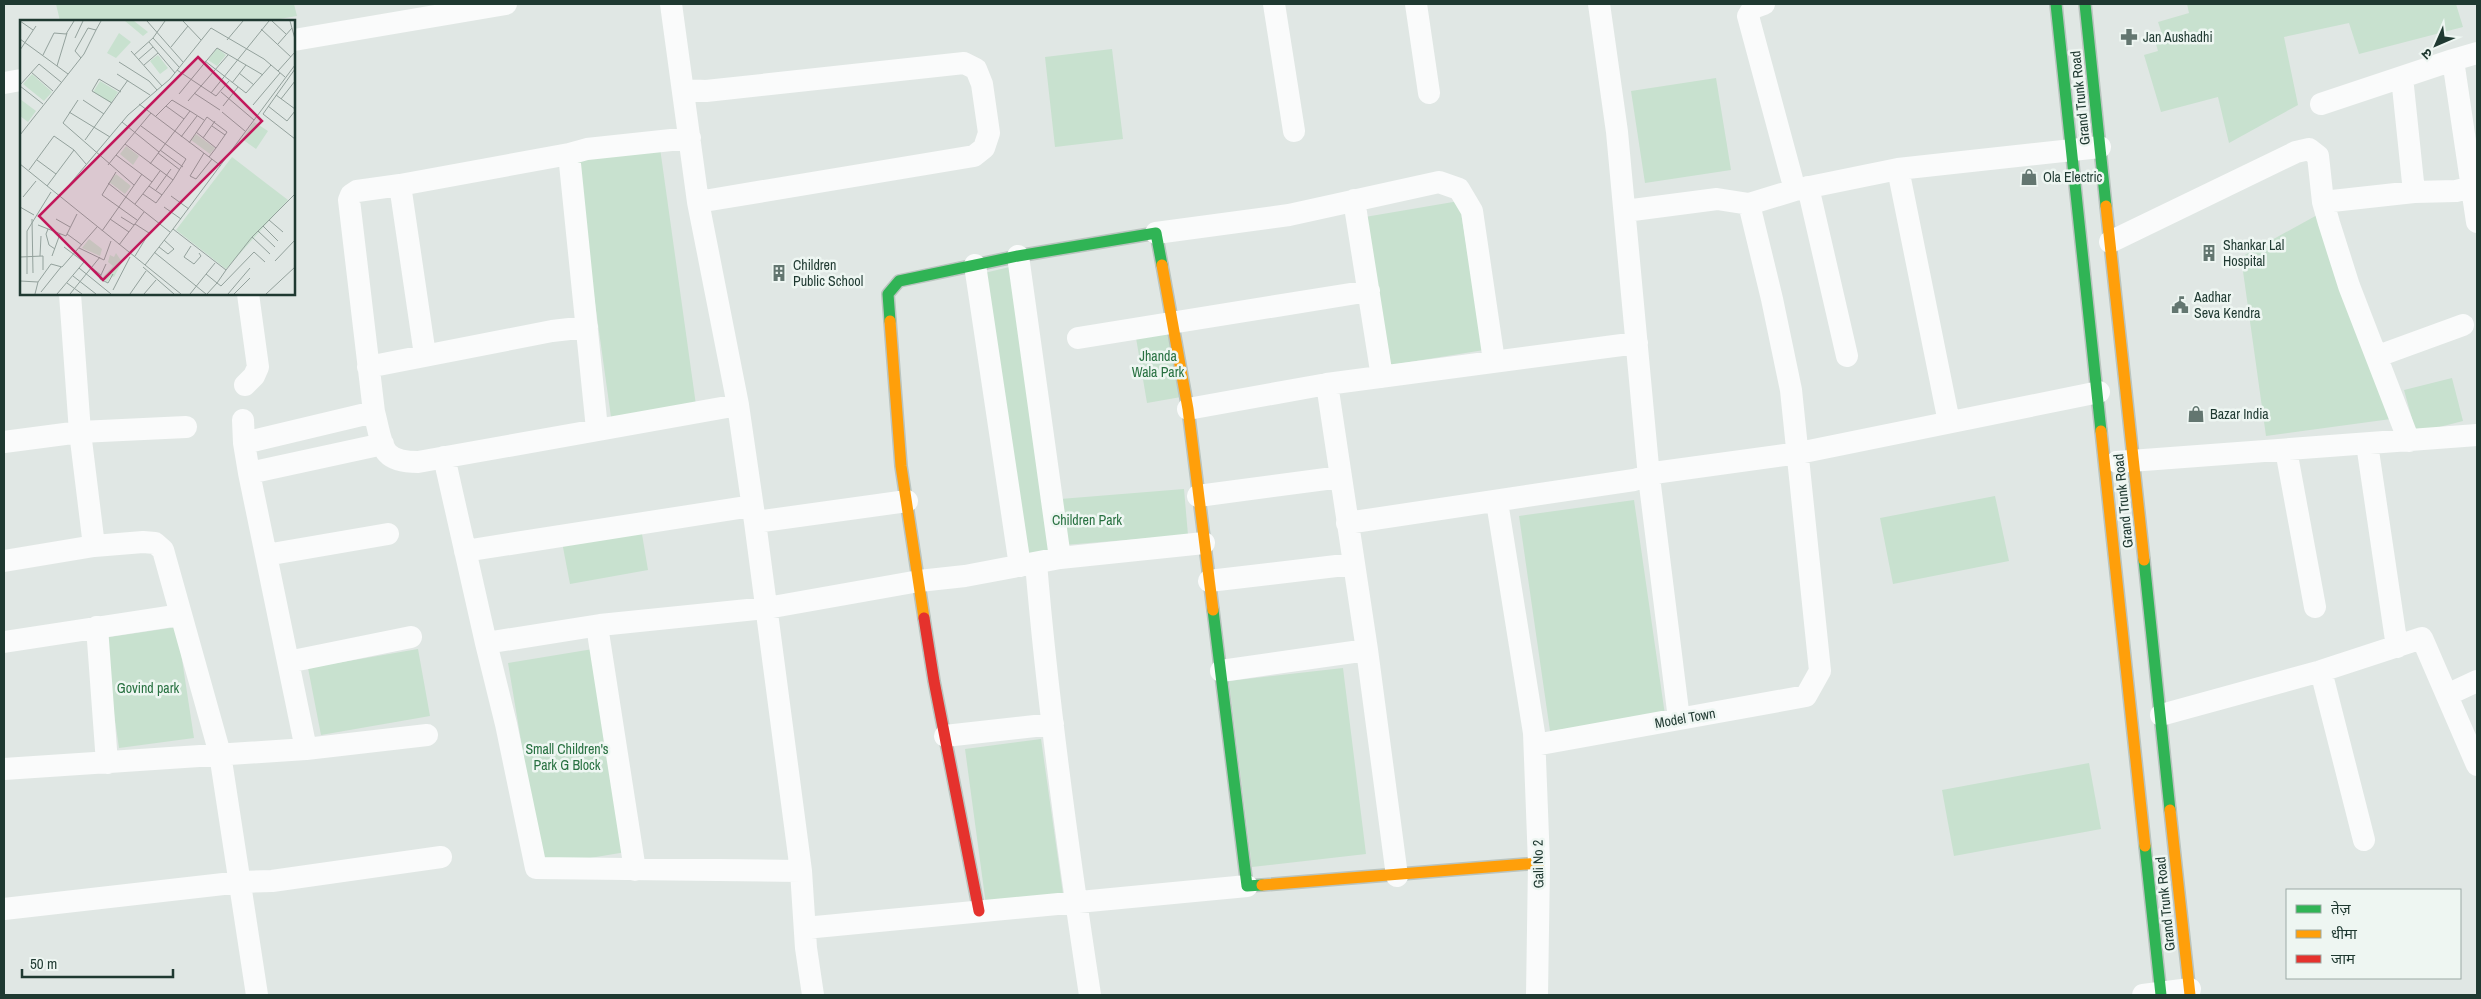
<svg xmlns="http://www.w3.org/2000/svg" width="2481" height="999" viewBox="0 0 2481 999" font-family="'Archivo Narrow','Noto Sans Devanagari',sans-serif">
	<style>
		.green { fill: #c8e1cf }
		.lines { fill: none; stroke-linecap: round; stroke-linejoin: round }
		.fast-casing { stroke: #bac4bf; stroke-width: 14 }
		.slow-casing { stroke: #bac4bf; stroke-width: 14 }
		.jam-casing { stroke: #bac4bf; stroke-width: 14 }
		.street { stroke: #fafbfb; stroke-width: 22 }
		.fast { stroke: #30b455; stroke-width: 11 }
		.slow { stroke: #ff9f0a; stroke-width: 11 }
		.jam { stroke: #e5322d; stroke-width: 11 }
		.labels { text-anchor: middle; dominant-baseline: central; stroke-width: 5; stroke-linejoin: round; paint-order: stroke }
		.poi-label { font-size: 14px; fill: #1f3931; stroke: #eef6f2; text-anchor: start }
		.street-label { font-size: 14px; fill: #1f3931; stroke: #eef6f2 }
		.park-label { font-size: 14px; fill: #287141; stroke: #eef6f2 }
		.inset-road { fill: none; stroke: #93a19c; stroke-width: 1 }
		.view { fill: #c2185b; fill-opacity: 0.15; stroke: #c2185b; stroke-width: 2.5 }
		.inset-edge { fill: none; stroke: #1f3931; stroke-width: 2.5 }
	</style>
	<rect width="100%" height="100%" fill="#e0e7e4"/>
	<path class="green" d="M56 4H294L297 16 268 21H60Z
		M2187 4H2456L2463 27 2359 54 2349 23 2284 37 2298 105 2229 143 2218 97 2161 112 2144 55 2158 51 2154 37 2162 34 2158 22 2189 13Z
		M1112 49 1123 139 1055 147 1045 57Z
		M1716 78 1731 170 1645 183 1631 91Z
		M660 148 696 405 611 417 575 160Z
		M1459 201 1484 350 1391 365 1365 217Z
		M2319 214 2391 419 2266 436 2241 257Z
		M1014 266 1054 552 1022 556 980 274Z
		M1169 326 1181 397 1147 403 1135 332Z
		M2452 378 2463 421 2416 433 2404 390Z
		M1184 489 1188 535 1064 545 1060 499Z
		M1995 496 2009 561 1893 584 1880 518Z
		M1634 500 1665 715 1550 731 1519 516Z
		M641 528 648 570 570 584 562 542Z
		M177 627 194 738 119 748 103 638Z
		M418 649 430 716 321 735 308 668Z
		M593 649 626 852 542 866 508 663Z
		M1343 668 1366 854 1252 867 1229 681Z
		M1041 739 1063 894 986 905 965 749Z
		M2089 763 2101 829 1954 856 1942 790Z"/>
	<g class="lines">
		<g class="fast-casing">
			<path id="fast" d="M2056 4 2101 431
				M2085 4 2106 206
				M890 321 888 294 899 281 1018 256 1156 233 1162 265
				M2144 560 2170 810
				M1213 610 1247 886 1262 885
				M2145 846 2161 995"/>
		</g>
		<g class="slow-casing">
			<path id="slow" d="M2106 206 2144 560
				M1162 265 1188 409 1213 610
				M890 321 901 466 924 618
				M2101 431 2145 846
				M2170 810 2190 995
				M1262 885 1539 863"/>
		</g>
		<g class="jam-casing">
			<path id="jam" d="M924 618 934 681 979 911"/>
		</g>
		<path class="street" d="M671 4 698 202 738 405 755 522 801 871 806 948 813 995
			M1274 4 1294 131
			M1416 4 1429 93
			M1599 4 1617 132 1649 477 1679 719
			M1764 4 1753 8 1748 16 1795 190
			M294 40 506 4
			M2453 60 2477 53
			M2402 77 2414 192
			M4 83 21 80
			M683 90 706 91 964 63 976 69 982 84 989 133 984 148 974 156 698 202
			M2321 104 2453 60 2477 222
			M1898 169 1949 422
			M400 185 569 154
			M1808 187 1847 356
			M1354 200 1382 377
			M2323 202 2414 192 2456 191 2477 186
			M1625 211 1717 199 1749 204 1795 190 1898 169 2100 147
			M1156 233 1289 215 1439 182 1459 189 1472 211 1494 361
			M2110 242 2296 152 2309 149 2318 156 2323 202 2329 223 2349 286 2409 441
			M1018 256 1060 558
			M975 265 1020 566
			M70 294 80 432 94 546
			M1078 338 1369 291
			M425 355 400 185 357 191 351 195 349 200 374 412C383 445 379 462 418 462L738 405
			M2378 356 2463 325
			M368 367 552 331 587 327
			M1327 384 1637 343
			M245 385 254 376 258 367 248 294
			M1188 409 1327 384 1367 650 1397 876
			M243 420 244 443 249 473 306 749
			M597 429 569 154 587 149 690 138
			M4 442 80 432 186 427
			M244 443 374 412
			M2367 444 2397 647
			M2286 450 2315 607
			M444 457 486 643 600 625 767 608 919 581 965 576 1060 558 1204 543
			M2117 462 2477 435
			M249 473 383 444
			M1198 496 1341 477
			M1497 502 1534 733 1539 863 1537 995
			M755 522 907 501
			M1347 523 1634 480 1661 472 1799 453 2099 392
			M465 551 752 506
			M266 555 388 534
			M4 561 94 546 143 542 155 543 163 550 220 754 257 995
			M1036 563C1048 708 1068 851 1090 995
			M1209 581 1353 564
			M597 626 635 870
			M97 627 107 763
			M4 642 180 615
			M486 643 506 724 536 868 801 871
			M288 662 411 637
			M1221 671 1367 650
			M2321 671 2364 840
			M2447 695 2477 681
			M2161 715 2321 671 2422 638 2477 765
			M945 736 1053 724
			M1535 745 1806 696 1820 671 1791 390 1772 299 1749 204
			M4 769 306 749 427 735
			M4 909 241 882 272 881 441 857
			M805 928 1247 886
			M2143 995 2190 989"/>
		<use href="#fast" class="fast"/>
		<use href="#slow" class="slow"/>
		<use href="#jam" class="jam"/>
	</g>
	<defs>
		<g id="pharmacy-bare" transform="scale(1.35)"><path d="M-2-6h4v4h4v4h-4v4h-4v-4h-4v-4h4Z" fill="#637670" stroke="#eef6f2" stroke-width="2.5" paint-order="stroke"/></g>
		<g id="shop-bare" transform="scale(1.35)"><path d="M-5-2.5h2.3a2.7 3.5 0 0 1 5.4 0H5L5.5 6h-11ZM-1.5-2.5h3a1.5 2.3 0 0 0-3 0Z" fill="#637670" stroke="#eef6f2" stroke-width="2.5" paint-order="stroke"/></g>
		<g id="building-bare" transform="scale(1.35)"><path d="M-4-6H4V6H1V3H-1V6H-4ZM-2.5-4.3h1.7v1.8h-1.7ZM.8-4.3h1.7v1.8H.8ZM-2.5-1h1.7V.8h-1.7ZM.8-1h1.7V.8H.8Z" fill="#637670" stroke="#eef6f2" stroke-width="2.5" paint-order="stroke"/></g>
		<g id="civic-bare" transform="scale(1.35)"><path d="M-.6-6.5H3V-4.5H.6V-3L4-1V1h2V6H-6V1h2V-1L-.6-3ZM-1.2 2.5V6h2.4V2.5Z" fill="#637670" stroke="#eef6f2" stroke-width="2.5" paint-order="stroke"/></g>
	</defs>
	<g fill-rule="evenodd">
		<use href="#pharmacy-bare" x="2129" y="37"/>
		<use href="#shop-bare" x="2029" y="177"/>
		<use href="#building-bare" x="2209" y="253"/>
		<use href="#building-bare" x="779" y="273"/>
		<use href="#civic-bare" x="2180" y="305"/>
		<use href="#shop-bare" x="2196" y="414"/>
	</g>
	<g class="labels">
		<g class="poi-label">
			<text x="2143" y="37">Jan Aushadhi</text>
			<text x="2043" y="177">Ola Electric</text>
			<text x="2223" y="245">Shankar Lal<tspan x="2223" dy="16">Hospital</tspan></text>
			<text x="793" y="265">Children<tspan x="793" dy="16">Public School</tspan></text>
			<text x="2194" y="297">Aadhar<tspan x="2194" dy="16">Seva Kendra</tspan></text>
			<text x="2210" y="414">Bazar India</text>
		</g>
		<g class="street-label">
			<text transform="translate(2080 98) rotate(-96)">Grand Trunk Road</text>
			<text transform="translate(2123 501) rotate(-96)">Grand Trunk Road</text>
			<text transform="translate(1685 718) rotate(-10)">Model Town</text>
			<text transform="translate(1538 864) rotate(-91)">Gali No 2</text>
			<text transform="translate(2165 904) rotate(-96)">Grand Trunk Road</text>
		</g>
		<g class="park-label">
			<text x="1158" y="356">Jhanda<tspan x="1158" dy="16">Wala Park</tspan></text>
			<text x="1087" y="520">Children Park</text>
			<text x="148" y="688">Govind park</text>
			<text x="567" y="749">Small Children's<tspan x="567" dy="16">Park G Block</tspan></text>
		</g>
	</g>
	<g transform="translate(20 20)">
		<rect width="275" height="275" fill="#e0e7e4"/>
		<path d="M105 1H114L128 12 123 16ZM99 13 111 22 96 38 87 33ZM197 28 206 35 197 46 188 40ZM138 35 148 48 140 54 130 41ZM12 54 32 72 24 81 3 64ZM80 61 98 72 91 83 73 72ZM0 79 16 91 8 102 0 96ZM234 102 248 111 236 129 222 119ZM176 114 195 128 190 134 171 120ZM106 126 119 136 113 145 100 134ZM212 137 268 180 206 249 156 210ZM96 154 111 166 105 174 89 162ZM69 219 82 229 80 236 62 228ZM96 233 102 242 94 257 91 256 87 262 82 258 93 246 88 242 90 235 94 237Z" fill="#c8e1cf"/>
		<path class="inset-road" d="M0 1 13 10M127 1 163 42M163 1 181 20M252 1 266 14M270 1 275 19M241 9 271 37M34 13 46 14 54 1M55 18 63 1M133 18 159 47M0 19 48 54M207 20 223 1M129 22 155 53M258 24 272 8M151 27 168 6M0 30 16 6M111 31 142 66M23 35 34 13M114 35 133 18 145 1M61 38 55 31 68 8 76 10 81 1M118 40 133 27M185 41 226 73 251 45M99 42 129 61 137 70M124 45 138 33M37 46 47 13M275 49 243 94 275 119M157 50 196 76 209 61M258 51 275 32M11 52 33 71M219 53 234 65M97 54 130 75M212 63 226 45M0 65 19 44 41 62M0 66 23 84M201 72 234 100M174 73 200 90M191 73 249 1M159 74 197 28 243 55M256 75 275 89M261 79 275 61M58 80 43 103 114 165M63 80 84 94M168 81 208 35M92 83 72 71 79 59 101 72M119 84 201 146M233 85 260 53M146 86 164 99M203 86 218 67M248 86 267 101 275 91M49 92 90 117M202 92 225 111M135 97 152 80 170 91M102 102 139 132M176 112 196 128 189 137M0 115 64 34 76 10M161 117 177 96M183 118 195 101M65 120 108 60M169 123 187 97 207 112 205 115 192 106M105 124 131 93M196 128 205 115M140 130 163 147M138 133 160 150M184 133 170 156 176 159 192 139M96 135 132 162 140 151M17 140 36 154M0 144 161 274M130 144 170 91 184 100M88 145 105 124 153 160 166 139 121 106M9 150 34 116 54 130 66 144M96 152 82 175 117 200M88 163 150 212M27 166 54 130M129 166 142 175M136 170 151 149M123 174 136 183 153 160M151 176 169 189M3 177 16 161M39 177 108 95 150 59 191 8 244 39 265 57M115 184 132 162M0 187 14 195M144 187 161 199M101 197 114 205M12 199 13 253M36 199 50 207M90 199 109 212M249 200 263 212M115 204 129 213 115 236M18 205 46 216 57 194M243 206 258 221M28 209 26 214 29 225 35 229M153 209 275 45M82 211 122 154M238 211 255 227M47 214 62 225M232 217 250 234M99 225 124 192M171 226 164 237 174 244 181 236 179 233M44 227 64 242 59 248 91 274M139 227 148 234 154 229 144 220M59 228 84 240 91 221M134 232 186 274M20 236 21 216M32 236 40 214M0 237 23 236V250M255 241 275 220M64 242 81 255 86 244M125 245 153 209 206 250 232 217 275 174M123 247 154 274M7 254V211L31 172M186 254 197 263 206 250M81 255 80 259 88 263 93 254M53 256 76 274M0 261 18 262M47 263 62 274M93 270 110 237M21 272 41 247M15 274 18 262 31 244 42 247 77 207M37 274 59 248M50 274 80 237M110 274 126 251M124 274 136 260M170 274 195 243M187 274 197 263 201 266 234 232 245 242M208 274 230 248M214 274 230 258M246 274 275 247"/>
		<path class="view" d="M178 37 242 101 83 260 19 196Z"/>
		<rect width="275" height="275" class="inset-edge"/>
	</g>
	<rect width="2481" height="999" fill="none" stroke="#1f3931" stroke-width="10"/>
	<rect x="2286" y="889" width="175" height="90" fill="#eef6f2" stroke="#9baaa5"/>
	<rect x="2296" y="905" width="25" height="8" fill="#30b455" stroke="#9baaa5"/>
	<text x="2331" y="914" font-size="15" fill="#1f3931">तेज़</text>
	<rect x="2296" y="930" width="25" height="8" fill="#ff9f0a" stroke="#9baaa5"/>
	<text x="2331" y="939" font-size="15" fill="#1f3931">धीमा</text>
	<rect x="2296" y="955" width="25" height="8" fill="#e5322d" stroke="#9baaa5"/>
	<text x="2331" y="964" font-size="15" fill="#1f3931">जाम</text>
	<g transform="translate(2436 45) rotate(225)" stroke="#eef6f2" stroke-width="4" paint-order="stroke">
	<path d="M0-4L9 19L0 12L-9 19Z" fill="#1f3931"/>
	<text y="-8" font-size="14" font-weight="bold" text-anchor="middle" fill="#1f3931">उ</text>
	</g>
	<path d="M22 969v8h151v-8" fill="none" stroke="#1f3931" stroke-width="2.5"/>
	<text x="30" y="969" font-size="15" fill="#1f3931" stroke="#eef6f2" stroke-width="4" paint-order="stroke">50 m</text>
</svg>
